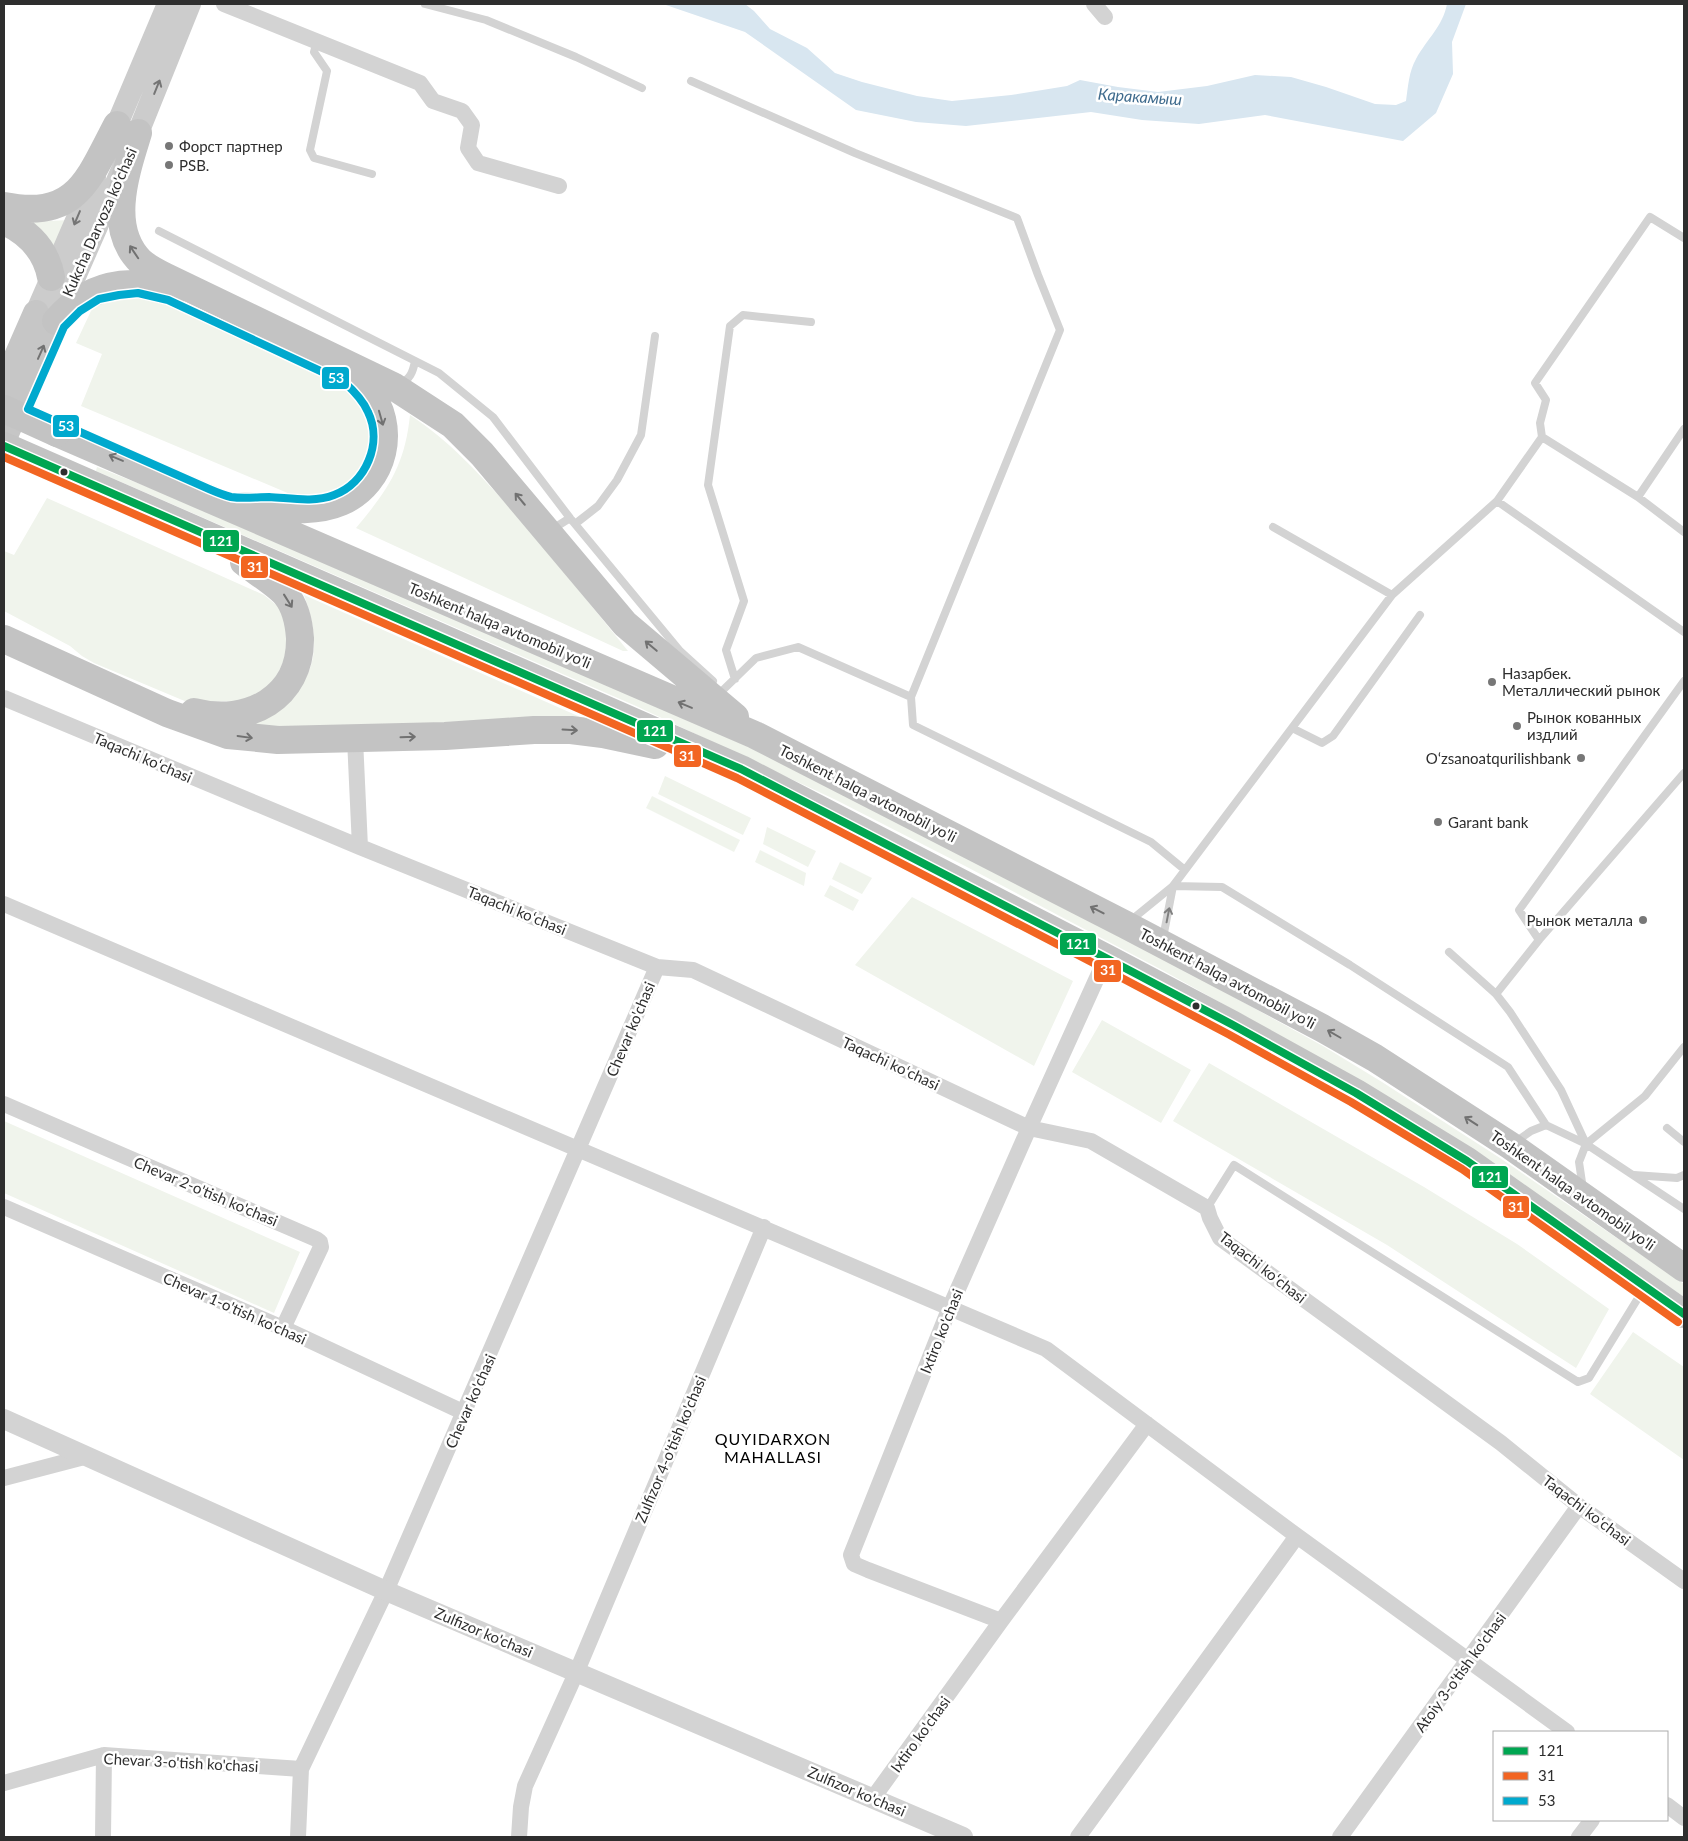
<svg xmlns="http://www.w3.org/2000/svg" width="1688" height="1841" viewBox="0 0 1688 1841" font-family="Lato,sans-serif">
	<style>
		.green { fill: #f0f4ec }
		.water { fill: #d8e6f0 }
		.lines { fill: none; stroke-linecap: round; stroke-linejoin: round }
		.service { stroke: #d3d3d3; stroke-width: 8 }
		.minor { stroke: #d3d3d3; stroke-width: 16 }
		.tertiary { stroke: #d3d3d3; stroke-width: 20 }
		.secondary { stroke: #ccc; stroke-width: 22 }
		.primary { stroke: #c6c6c6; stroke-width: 26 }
		.trunk { stroke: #c3c3c3; stroke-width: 28 }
		.trunk-bridge { stroke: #c3c3c3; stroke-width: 28 }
		.bus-1-casing { stroke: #fff; stroke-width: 11 }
		.bus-2-casing { stroke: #fff; stroke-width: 11 }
		.bus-3-casing { stroke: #fff; stroke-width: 11 }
		.bus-1 { stroke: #00a651; stroke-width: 8 }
		.bus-2 { stroke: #f26522; stroke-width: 8 }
		.bus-3 { stroke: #00a9ce; stroke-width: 8 }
		.oneway { stroke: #757575 }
		.oneway2 { stroke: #717171 }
		.oneway3 { stroke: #727272 }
		.oneway4 { stroke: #808080 }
		.poi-dot { fill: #777; stroke: #fff; stroke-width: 2 }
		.bus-dot { fill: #2e2e2e; stroke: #fff; stroke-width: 2 }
		.labels { text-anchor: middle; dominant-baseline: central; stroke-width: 5; stroke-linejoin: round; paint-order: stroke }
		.poi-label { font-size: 15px; fill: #2e2e2e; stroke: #fff; text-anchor: start }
		.street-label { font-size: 15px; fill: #2e2e2e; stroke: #fff }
		.water-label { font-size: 16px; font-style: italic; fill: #3f6b8d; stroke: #fff }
		.neighbourhood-label { font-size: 16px; letter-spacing: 1px; fill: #000; stroke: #fff }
		.line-badge { stroke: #fff; stroke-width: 2 }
		.badge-label { font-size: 14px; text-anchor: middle; font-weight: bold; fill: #fff }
	</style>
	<rect width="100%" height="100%" fill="#fff"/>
	<path class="green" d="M69 220 55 253 28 222Z
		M152 294 339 377 372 413 373 460 339 493 302 497 290 494 81 406 102 354 76 343 97 298Z
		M410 415C450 441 479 474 511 509 551 555 589 603 628 651H623L356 528C388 490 405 465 410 415Z
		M97 467 188 503 765 754 1139 945 1323 1046 1382 1082 1500 1158 1684 1284V1297L1595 1234 1320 1058 1162 970 967 867 836 800 636 706 96 471Z
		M47 498 264 595 280 608 285 617 289 649 274 682 246 701 187 702 94 663 82 656 70 646 4 611V551L14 555Z
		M304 595 587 720 246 728C307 698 329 662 304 595Z
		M665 776 751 818 743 835 658 794Z
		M652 796 740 840 734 852 646 808Z
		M767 827 816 851 808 867 763 844Z
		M760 850 806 873 804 886 755 862Z
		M840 862 872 878 862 894 832 879Z
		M830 885 859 900 853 911 824 896Z
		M912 897 1073 981 1034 1066 855 965Z
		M1102 1020 1191 1070 1161 1123 1072 1072Z
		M1209 1063 1424 1187 1517 1244 1609 1309 1576 1368 1387 1245 1173 1121Z
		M4 1121 300 1252 274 1313 4 1193Z
		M1633 1332 1684 1367V1460L1590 1394Z"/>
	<path class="water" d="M663 4H745L754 11 770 29 807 48 835 73 862 82 917 96 952 101 1011 95 1067 86 1080 80 1118 87 1158 92 1207 86 1255 75 1291 77 1326 87 1375 104 1396 105 1406 101C1408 87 1409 71 1416 59 1427 39 1443 26 1447 4H1466L1452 42 1453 74 1436 113 1403 141 1265 115 1199 124 1142 120 1091 112 966 126 916 122 856 110 745 32Z"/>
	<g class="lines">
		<path class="service" d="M425 4 486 20 576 57 642 88
			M317 41 314 52 327 71 310 150 314 158 372 174
			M691 81 855 153 1017 218 1038 275 1060 330 911 697
			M159 231 439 373 493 417 570 518 680 651 713 681
			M399 384C410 380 413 372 415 361
			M1542 437 1638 497 1684 532
			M1638 497 1684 429
			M1497 501 1684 632
			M575 524 598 506 617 480 641 435 655 336
			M1273 527 1392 595
			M551 530 570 518
			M735 679 726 650 744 601 708 485 730 326 743 315 811 322
			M723 690 756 658 798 647 911 697 913 725 1151 842 1185 870
			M1292 728 1322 743 1333 736 1420 615
			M1173 886 1222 887 1350 965 1508 1067 1546 1125 1531 1131 1514 1143
			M1130 921 1173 886 1392 595 1497 501 1542 437 1540 423 1546 400 1535 383 1650 217 1684 238
			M1163 938 1173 886
			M1539 940 1519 910 1684 681
			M1449 952 1496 994 1510 1012 1561 1090 1586 1144 1579 1162 1583 1189
			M1496 994 1539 940 1684 773
			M1546 1125 1586 1144 1684 1209
			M1667 1128 1684 1142
			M1586 1144 1645 1096 1684 1047
			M1634 1175 1677 1178 1684 1175
			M1207 1208 1234 1165 1578 1382 1589 1378 1643 1290"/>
		<path class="minor" d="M224 4 420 83 433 101 462 111 472 125 468 148 478 163 559 186
			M1094 4 1105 17
			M4 698 360 847 657 967 693 970 1029 1128 1091 1141 1207 1208 1210 1218 1220 1238 1501 1443 1579 1506 1684 1581
			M355 739 360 847
			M4 904 1046 1349 1297 1536 1567 1732
			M4 1104 316 1239 320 1242 321 1247 283 1328
			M4 1207 283 1328 465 1413
			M4 1478 88 1456
			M1001 1621 868 1570 854 1564 851 1555 950 1307 1029 1128 1106 958
			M4 1783 104 1755 301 1769
			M873 1798 1001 1621 1147 1424
			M1667 1805 1684 1818
			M103 1837 104 1755
			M298 1837 301 1769 386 1591 657 967
			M519 1837 521 1807 525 1786 577 1671 764 1227
			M1078 1837 1297 1536
			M1340 1837 1579 1506
			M1579 1837 1592 1820"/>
		<path class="tertiary" d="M4 1419 386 1591 963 1837"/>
		<path class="secondary" d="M110 141 168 4
			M36 313 95 177
			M56 320 138 133 190 4"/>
		<path class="primary" d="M4 386 36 313
			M4 438 56 321"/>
		<path class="trunk" d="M138 133C126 172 106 228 141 262 148 268 156 272 164 276L393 386 453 425 482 454 625 624 735 717
			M4 206C77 220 88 180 117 125
			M4 221C28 232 46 250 51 277
			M56 321C88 285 128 275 174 292
			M57 433 755 735 1126 925 1322 1028 1375 1058 1511 1146 1684 1268
			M4 446 741 769 1106 958 1233 1025 1356 1093 1467 1161 1684 1314
			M242 506C273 507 311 515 341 502 385 483 398 426 367 389 361 383 355 376 347 372
			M4 639 167 713 228 735 278 740 445 736 534 730H571L603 734 655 745
			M194 712C248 726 301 698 300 638 299 624 295 606 286 595 277 584 255 571 244 562"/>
		<path class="trunk-bridge" d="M4 409 57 433"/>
		<g class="bus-1-casing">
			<path id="bus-1" d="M4 446 741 769 1106 958 1233 1025 1356 1093 1467 1161 1684 1314"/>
		</g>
		<g class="bus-2-casing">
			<path id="bus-2" d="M4 457 737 778 1101 967 1228 1034 1351 1102 1462 1169 1678 1322"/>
		</g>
		<g class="bus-3-casing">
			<path id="bus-3" d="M138 293 168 300 344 382C354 391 363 400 368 412 383 443 366 483 334 495 314 503 290 498 269 497 257 497 244 499 231 497 223 495 216 492 209 489L28 409 64 327 80 311 99 299 119 295Z"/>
		</g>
		<use href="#bus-1" class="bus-1"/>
		<use href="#bus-2" class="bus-2"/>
		<use href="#bus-3" class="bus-3"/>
	</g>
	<defs><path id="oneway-shaft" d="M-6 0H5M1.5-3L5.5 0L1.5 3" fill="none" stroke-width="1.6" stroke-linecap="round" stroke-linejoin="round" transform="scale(1.25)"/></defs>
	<g class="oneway">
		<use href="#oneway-shaft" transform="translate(157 87) rotate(-68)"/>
		<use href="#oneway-shaft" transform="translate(77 218) rotate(113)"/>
	</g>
	<g class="oneway2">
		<use href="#oneway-shaft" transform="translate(134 252) rotate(-124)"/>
		<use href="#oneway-shaft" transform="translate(381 418) rotate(74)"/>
		<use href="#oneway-shaft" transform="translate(116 458) rotate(-157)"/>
		<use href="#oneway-shaft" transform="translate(520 499) rotate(-130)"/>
		<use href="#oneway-shaft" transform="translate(288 601) rotate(58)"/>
		<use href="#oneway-shaft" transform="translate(651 646) rotate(-140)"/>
		<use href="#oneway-shaft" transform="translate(685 705) rotate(-157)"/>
		<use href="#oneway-shaft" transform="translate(570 730) rotate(3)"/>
		<use href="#oneway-shaft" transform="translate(245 737) rotate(8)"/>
		<use href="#oneway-shaft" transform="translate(408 737) rotate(-2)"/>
		<use href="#oneway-shaft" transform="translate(1097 910) rotate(-153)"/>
		<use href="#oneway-shaft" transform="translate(1334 1034) rotate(-150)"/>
		<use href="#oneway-shaft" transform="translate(1471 1121) rotate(-147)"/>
	</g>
	<use class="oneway3" href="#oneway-shaft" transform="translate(41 352) rotate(-66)"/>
	<use class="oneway4" href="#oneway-shaft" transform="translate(1168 915) rotate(-79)"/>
	<g class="poi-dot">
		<circle cx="169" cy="146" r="5"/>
		<circle cx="169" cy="165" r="5"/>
		<circle cx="1492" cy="682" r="5"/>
		<circle cx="1517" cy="726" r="5"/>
		<circle cx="1581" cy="758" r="5"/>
		<circle cx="1438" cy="822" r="5"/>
		<circle cx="1643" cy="920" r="5"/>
	</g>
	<g class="bus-dot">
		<circle cx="64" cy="472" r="4.5"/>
		<circle cx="1196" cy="1006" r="4.5"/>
	</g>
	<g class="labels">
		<g class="poi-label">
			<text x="179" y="146">Форст партнер</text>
			<text x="179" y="165">PSB.</text>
			<text x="1502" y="673">Назарбек.<tspan x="1502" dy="17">Металлический рынок</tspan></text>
			<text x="1527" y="717">Рынок кованных<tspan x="1527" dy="17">издлий</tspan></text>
			<text x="1571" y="758" text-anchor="end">Oʻzsanoatqurilishbank</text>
			<text x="1448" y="822">Garant bank</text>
			<text x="1633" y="920" text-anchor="end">Рынок металла</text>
		</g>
		<g class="street-label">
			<text transform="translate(99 222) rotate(-66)">Kukcha Darvoza ko'chasi</text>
			<text transform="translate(500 625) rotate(23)">Toshkent halqa avtomobil yo'li</text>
			<text transform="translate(143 757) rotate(23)">Taqachi koʻchasi</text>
			<text transform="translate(868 793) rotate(27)">Toshkent halqa avtomobil yo'li</text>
			<text transform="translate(517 910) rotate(22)">Taqachi koʻchasi</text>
			<text transform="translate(1228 978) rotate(28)">Toshkent halqa avtomobil yo'li</text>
			<text transform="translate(630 1029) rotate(-67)">Chevar ko'chasi</text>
			<text transform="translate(891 1063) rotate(25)">Taqachi koʻchasi</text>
			<text transform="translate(1573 1190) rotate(35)">Toshkent halqa avtomobil yo'li</text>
			<text transform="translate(206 1191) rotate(23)">Chevar 2-o'tish ko'chasi</text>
			<text transform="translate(1263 1267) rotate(38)">Taqachi koʻchasi</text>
			<text transform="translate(235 1308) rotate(24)">Chevar 1-o'tish ko'chasi</text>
			<text transform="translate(941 1331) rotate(-68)">Ixtiro ko'chasi</text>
			<text transform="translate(470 1401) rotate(-66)">Chevar ko'chasi</text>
			<text transform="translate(670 1449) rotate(-67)">Zulfizor 4-o'tish ko'chasi</text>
			<text transform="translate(1587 1510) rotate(37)">Taqachi koʻchasi</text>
			<text transform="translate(484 1632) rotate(23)">Zulfizor ko'chasi</text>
			<text transform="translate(1460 1672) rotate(-54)">Atoiy 3-o'tish ko'chasi</text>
			<text transform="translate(920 1734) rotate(-54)">Ixtiro ko'chasi</text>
			<text transform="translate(181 1762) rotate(3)">Chevar 3-o'tish ko'chasi</text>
			<text transform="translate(857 1791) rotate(23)">Zulfizor ko'chasi</text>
		</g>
		<g class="water-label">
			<text transform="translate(1140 96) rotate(4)">Каракамыш</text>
		</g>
		<g class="neighbourhood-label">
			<text x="773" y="1438">QUYIDARXON<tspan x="773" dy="18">MAHALLASI</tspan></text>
		</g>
	</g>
	<g class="line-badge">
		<rect x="321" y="366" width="29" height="24" rx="5" fill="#00a9ce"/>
		<rect x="52" y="414" width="28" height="24" rx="5" fill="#00a9ce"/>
		<rect x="202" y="529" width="38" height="24" rx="5" fill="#00a651"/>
		<rect x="240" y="555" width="29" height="24" rx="5" fill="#f26522"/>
		<rect x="636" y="719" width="38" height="24" rx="5" fill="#00a651"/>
		<rect x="673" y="744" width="29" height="24" rx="5" fill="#f26522"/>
		<rect x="1059" y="932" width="38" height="24" rx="5" fill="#00a651"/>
		<rect x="1093" y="959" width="29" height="24" rx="5" fill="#f26522"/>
		<rect x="1471" y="1165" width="38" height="24" rx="5" fill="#00a651"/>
		<rect x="1502" y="1195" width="28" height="24" rx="5" fill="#f26522"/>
	</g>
	<g class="badge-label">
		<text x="336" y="383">53</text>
		<text x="66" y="431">53</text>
		<text x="221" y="546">121</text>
		<text x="255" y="572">31</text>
		<text x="655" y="736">121</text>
		<text x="687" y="761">31</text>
		<text x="1078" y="949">121</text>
		<text x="1108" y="975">31</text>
		<text x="1490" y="1182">121</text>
		<text x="1516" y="1212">31</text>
	</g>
	<rect width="1688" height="1841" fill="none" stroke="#2e2e2e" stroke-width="10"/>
	<rect x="1493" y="1731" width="175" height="90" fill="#ffffff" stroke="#ababab"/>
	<rect x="1503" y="1747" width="25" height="8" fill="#00a651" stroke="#ababab"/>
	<text x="1538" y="1756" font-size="15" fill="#2e2e2e">121</text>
	<rect x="1503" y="1772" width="25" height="8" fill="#f26522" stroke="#ababab"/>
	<text x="1538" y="1781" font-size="15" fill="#2e2e2e">31</text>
	<rect x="1503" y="1797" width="25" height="8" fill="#00a9ce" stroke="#ababab"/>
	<text x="1538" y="1806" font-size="15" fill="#2e2e2e">53</text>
</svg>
